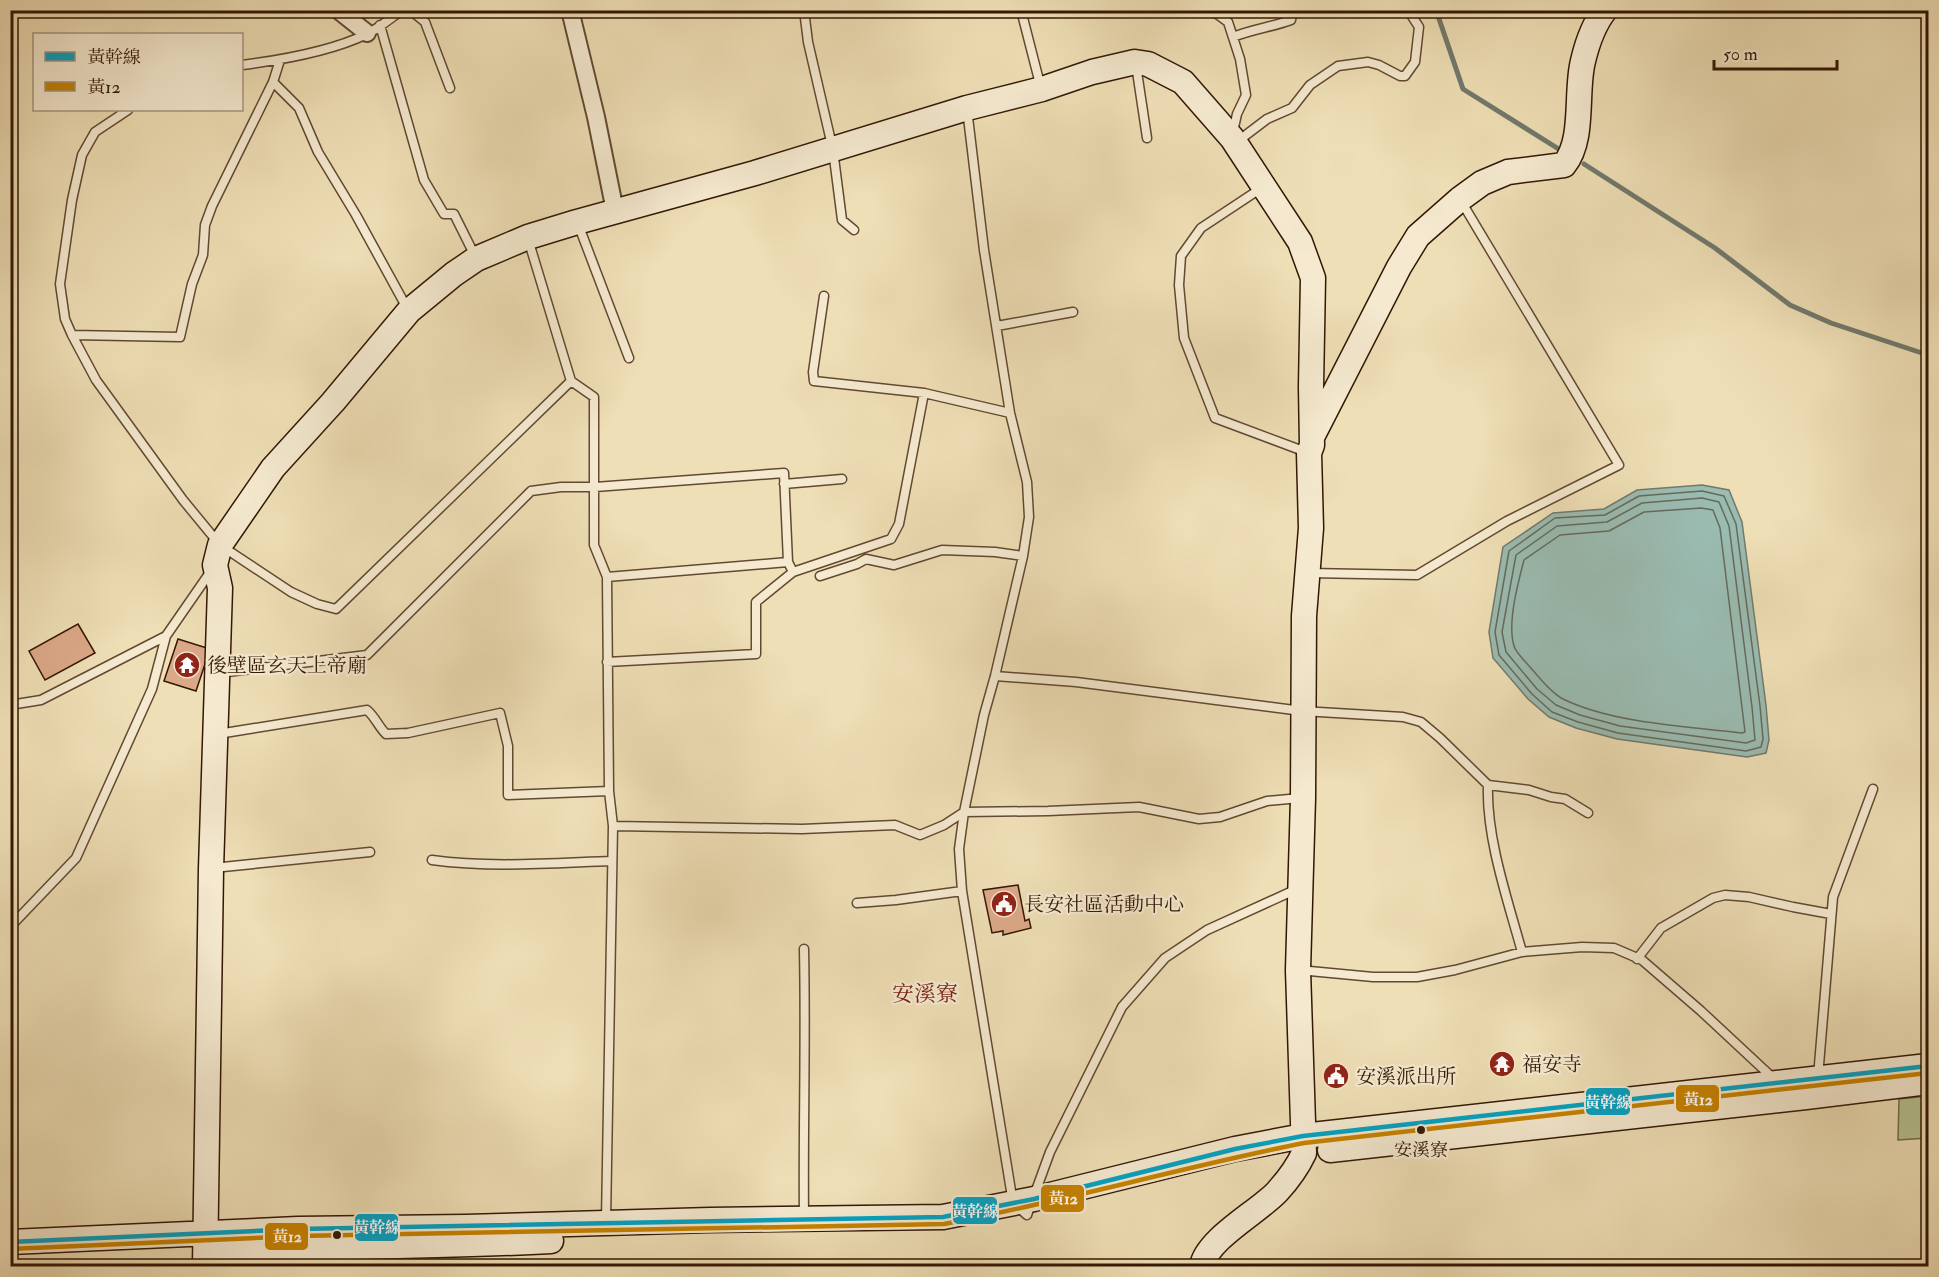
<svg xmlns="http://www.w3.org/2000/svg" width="1939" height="1277" viewBox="0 0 1939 1277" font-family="'IM FELL Double Pica','Noto Serif TC',serif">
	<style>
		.green { fill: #b6c290; stroke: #746c4a; stroke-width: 1.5 }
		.water { fill: #9abcb2; stroke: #717a6d; stroke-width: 1.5 }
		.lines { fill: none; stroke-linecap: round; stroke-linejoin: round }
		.shore { stroke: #666a5c; stroke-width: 1.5 }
		.stream { stroke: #717a6d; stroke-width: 5 }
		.building { fill: #dca988; stroke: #331705; stroke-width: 1.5 }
		.lane-casing { stroke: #624931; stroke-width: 11 }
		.street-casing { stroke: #624931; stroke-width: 20 }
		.secondary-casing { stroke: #331705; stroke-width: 27 }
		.lane { stroke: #f5ead0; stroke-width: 8 }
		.street { stroke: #f5ead0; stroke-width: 16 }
		.secondary { stroke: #f5ead0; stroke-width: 24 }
		.bus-1-casing { stroke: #f5ead0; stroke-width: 9 }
		.bus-2-casing { stroke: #f5ead0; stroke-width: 9 }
		.bus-1 { stroke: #03a2c4; stroke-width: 4.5 }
		.bus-2 { stroke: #c68201; stroke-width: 4.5 }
		.bus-dot { fill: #331705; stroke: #f5ead0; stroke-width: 2 }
		.labels { text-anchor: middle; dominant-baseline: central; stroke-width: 4.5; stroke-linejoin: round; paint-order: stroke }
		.bus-label { font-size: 18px; fill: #331705; stroke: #f5ead0 }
		.poi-label { font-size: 20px; fill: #331705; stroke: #f5ead0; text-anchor: start }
		.quarter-label { font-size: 22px; fill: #7a1f14; stroke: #f5ead0 }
		.line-badge { stroke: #f5ead0; stroke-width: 2 }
		.badge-label { font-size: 16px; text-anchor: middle; font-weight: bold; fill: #fff }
	</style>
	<rect width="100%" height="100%" fill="#efdfb6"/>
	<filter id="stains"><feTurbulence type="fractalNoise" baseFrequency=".00333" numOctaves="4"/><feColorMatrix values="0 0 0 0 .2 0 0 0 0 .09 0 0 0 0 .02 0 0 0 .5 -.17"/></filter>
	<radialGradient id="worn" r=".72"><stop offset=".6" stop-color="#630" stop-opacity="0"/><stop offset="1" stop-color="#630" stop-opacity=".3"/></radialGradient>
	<path class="green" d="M1928 1096V1138L1898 1140 1899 1099Z"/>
	<path class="water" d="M1702 485 1729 490 1742 522 1766 705 1769 740 1766 753 1747 757 1617 739 1576 728 1549 717 1528 699 1493 658 1489 632 1503 547 1553 513 1604 509 1637 490Z"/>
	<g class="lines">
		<path class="shore" d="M1702 491 1724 496 1736 524 1760 706 1763 739 1761 747 1746 751 1618 733 1578 722 1552 712 1532 694 1499 655 1495 632 1509 551 1555 518 1605 515 1639 496Z
			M1702 498 1719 502 1729 526 1752 707 1755 740 1746 743 1620 726 1580 715 1556 705 1537 689 1506 652 1502 632 1516 555 1557 526 1607 522 1642 503Z
			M1701 508 1713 510 1720 528 1745 732 1742 733C1688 727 1612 723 1563 699 1550 692 1540 678 1530 667 1525 661 1516 653 1514 646 1507 623 1518 583 1524 560L1560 535 1609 531 1644 512Z"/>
		<path class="stream" d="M1436 10 1463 89 1565 153
			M1584 164 1715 248 1790 305 1831 323 1928 355"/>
	</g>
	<path class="building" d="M78 624 95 653 45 680 29 651Z
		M178 639 210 649 196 691 164 681Z
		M1018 885 1025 921 1029 919 1031 928 1003 935V931L992 933 983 890Z"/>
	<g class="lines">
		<g class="lane-casing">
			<path id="lane" d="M410 10 425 22 450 88
				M804 10 808 42 833 150 842 220 854 230
				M1021 10 1041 88
				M1202 10 1217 14 1228 22 1240 59 1246 95 1237 114 1233 132
				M380 25 424 180 444 214H454L475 256
				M1233 37C1253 29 1272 27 1291 20L1293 10
				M242 65C281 60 332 51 367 34 379 28 391 18 402 10
				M1136 65 1147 138
				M273 82 299 108 318 152 356 215 407 308
				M967 109 984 250 1010 413 1027 482 1029 517 1023 556 995 676 984 715 964 812 959 849 962 891 1013 1203 1027 1215 1050 1152 1122 1007 1165 958 1207 930 1297 889
				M128 110 95 132 82 155 72 200 60 284 65 319 72 335 96 380 183 500 220 545 291 592 317 604 336 609 571 381
				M1238 141 1267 119 1292 108 1310 85 1338 66 1368 62 1379 65 1400 76H1405L1415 62 1419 27 1408 10
				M1263 187 1201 228 1181 256 1179 285 1184 338 1215 418 1306 452
				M578 224 629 358
				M528 239 571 381 594 397V545L607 577 609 791 613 826 606 1220
				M824 296 813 372 814 381 924 393 1010 413
				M997 326 1073 312
				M72 335 180 337 192 284 203 255 205 225 212 206 273 82 280 60
				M784 484 842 479
				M788 562 793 572 891 539 899 524 924 393
				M1309 573 1417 575 1507 521 1619 465 1461 201
				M820 576 857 564 866 559 894 565 942 550 995 552 1023 556
				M607 662 756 654V602L793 572
				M219 673 367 655 531 491 561 487H595L784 473 788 562 607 577
				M995 676 1076 682 1302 711 1403 717 1421 722 1440 738 1488 785C1486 838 1508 901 1522 952
				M10 705 41 700 166 636 211 571
				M218 734 367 710C376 718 378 726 386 734L408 733 500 713 508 746V795L609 791
				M1488 785 1529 790 1551 797 1565 799 1588 813
				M613 826 802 829 895 825 920 835 944 825 964 812 1048 811 1139 807 1199 819 1220 817 1267 801 1300 798
				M432 860C490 868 553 863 612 861
				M213 868 370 852
				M857 903 896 900 962 891
				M10 927 76 858 152 689 166 636
				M804 949C806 1039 803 1128 804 1218
				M1637 959 1661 928 1713 898 1725 895 1749 897 1793 907 1831 914
				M1299 970 1373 977H1417L1455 970 1522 952 1582 947 1614 948 1642 960 1701 1011 1774 1079
				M1818 1077 1833 897 1873 789
				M296 1266 298 1251"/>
		</g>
		<g class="street-casing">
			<path id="street" d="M338 10 367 33
				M570 10 596 117 615 211"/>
		</g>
		<g class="secondary-casing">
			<path id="secondary" d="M1313 435 1399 267 1418 236 1460 199 1482 183 1508 172 1564 165C1585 139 1575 92 1583 61 1587 44 1594 24 1605 10
				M1330 1150 1806 1097 1928 1082
				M10 1242 298 1229 466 1227 710 1220 943 1217 1034 1199 1235 1149 1303 1136 1928 1066
				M208 1251C322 1246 436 1247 551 1241
				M205 1266 211 869 220 588 215 565 220 545 273 468 333 402 409 311 454 274 476 259 528 237 577 222 755 173 967 108 1042 89 1092 72 1135 62 1148 64 1183 82 1232 138 1300 242 1313 278 1311 387 1312 445 1309 453 1311 528 1304 616 1303 798 1298 970 1304 1153C1297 1168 1288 1180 1277 1192 1258 1212 1207 1239 1202 1266"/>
		</g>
		<use href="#lane" class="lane"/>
		<use href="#street" class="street"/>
		<use href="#secondary" class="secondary"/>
		<g class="bus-1-casing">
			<path id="bus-1" d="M10 1242 298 1229 943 1217 1034 1199 1235 1149 1303 1136 1928 1066"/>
		</g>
		<g class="bus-2-casing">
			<path id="bus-2" d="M10 1249 298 1236 944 1224C1065 1201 1183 1167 1304 1143L1928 1073"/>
		</g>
		<use href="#bus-1" class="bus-1"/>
		<use href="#bus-2" class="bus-2"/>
	</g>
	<defs>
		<g id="temple-disc" transform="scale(1.35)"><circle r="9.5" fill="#8f2418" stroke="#f5ead0"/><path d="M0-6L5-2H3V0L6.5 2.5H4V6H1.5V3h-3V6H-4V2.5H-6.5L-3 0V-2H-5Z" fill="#fff"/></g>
		<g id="civic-disc" transform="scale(1.35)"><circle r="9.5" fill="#8f2418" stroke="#f5ead0"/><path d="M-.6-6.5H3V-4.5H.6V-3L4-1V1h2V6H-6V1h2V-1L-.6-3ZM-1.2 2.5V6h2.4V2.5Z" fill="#fff"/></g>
	</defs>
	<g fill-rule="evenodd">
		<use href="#temple-disc" x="187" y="665"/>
		<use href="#civic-disc" x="1004" y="904"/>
		<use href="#temple-disc" x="1502" y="1064"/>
		<use href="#civic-disc" x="1336" y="1076"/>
	</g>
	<g class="bus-dot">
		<circle cx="1421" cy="1130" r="5"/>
		<circle cx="337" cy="1235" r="5"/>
	</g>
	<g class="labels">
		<g class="bus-label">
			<text x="1421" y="1150">安溪寮</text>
		</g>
		<g class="poi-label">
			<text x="207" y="665">後壁區玄天上帝廟</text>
			<text x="1024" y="904">長安社區活動中心</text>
			<text x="1522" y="1064">福安寺</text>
			<text x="1356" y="1076">安溪派出所</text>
		</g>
		<g class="quarter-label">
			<text x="925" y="994">安溪寮</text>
		</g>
	</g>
	<g class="line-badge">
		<rect x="1675" y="1084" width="45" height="29" rx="6" fill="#c68201"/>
		<rect x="1585" y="1087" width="46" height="29" rx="6" fill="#03a2c4"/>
		<rect x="1040" y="1184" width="45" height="29" rx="6" fill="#c68201"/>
		<rect x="952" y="1196" width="46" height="29" rx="6" fill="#03a2c4"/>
		<rect x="354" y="1213" width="45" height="29" rx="6" fill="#03a2c4"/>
		<rect x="264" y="1222" width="45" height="29" rx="6" fill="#c68201"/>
	</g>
	<g class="badge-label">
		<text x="1698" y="1105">黃12</text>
		<text x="1608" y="1108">黃幹線</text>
		<text x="1063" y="1204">黃12</text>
		<text x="975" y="1217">黃幹線</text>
		<text x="377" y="1233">黃幹線</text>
		<text x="287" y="1242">黃12</text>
	</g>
	<rect width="1939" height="1277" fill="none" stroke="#efdfb6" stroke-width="36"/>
	<rect x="12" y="12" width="1915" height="1253" fill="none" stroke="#331705" stroke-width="3"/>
	<rect x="18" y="18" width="1903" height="1241" fill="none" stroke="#331705" stroke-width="1.5"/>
	<rect x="33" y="33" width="210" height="78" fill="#f5ead0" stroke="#a7967f" stroke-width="1.5"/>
	<rect x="45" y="52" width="30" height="9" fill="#03a2c4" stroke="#a7967f" stroke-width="1.5"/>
	<text x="87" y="63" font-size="18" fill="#331705">黃幹線</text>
	<rect x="45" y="82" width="30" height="9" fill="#c68201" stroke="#a7967f" stroke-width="1.5"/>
	<text x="87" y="93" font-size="18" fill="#331705">黃12</text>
	<path d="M1714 60v9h123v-9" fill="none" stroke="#331705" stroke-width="3"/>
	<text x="1723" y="60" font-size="18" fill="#331705" stroke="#f5ead0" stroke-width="4.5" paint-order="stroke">50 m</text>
	<rect width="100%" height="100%" filter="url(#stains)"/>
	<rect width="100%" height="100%" fill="url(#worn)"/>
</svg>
